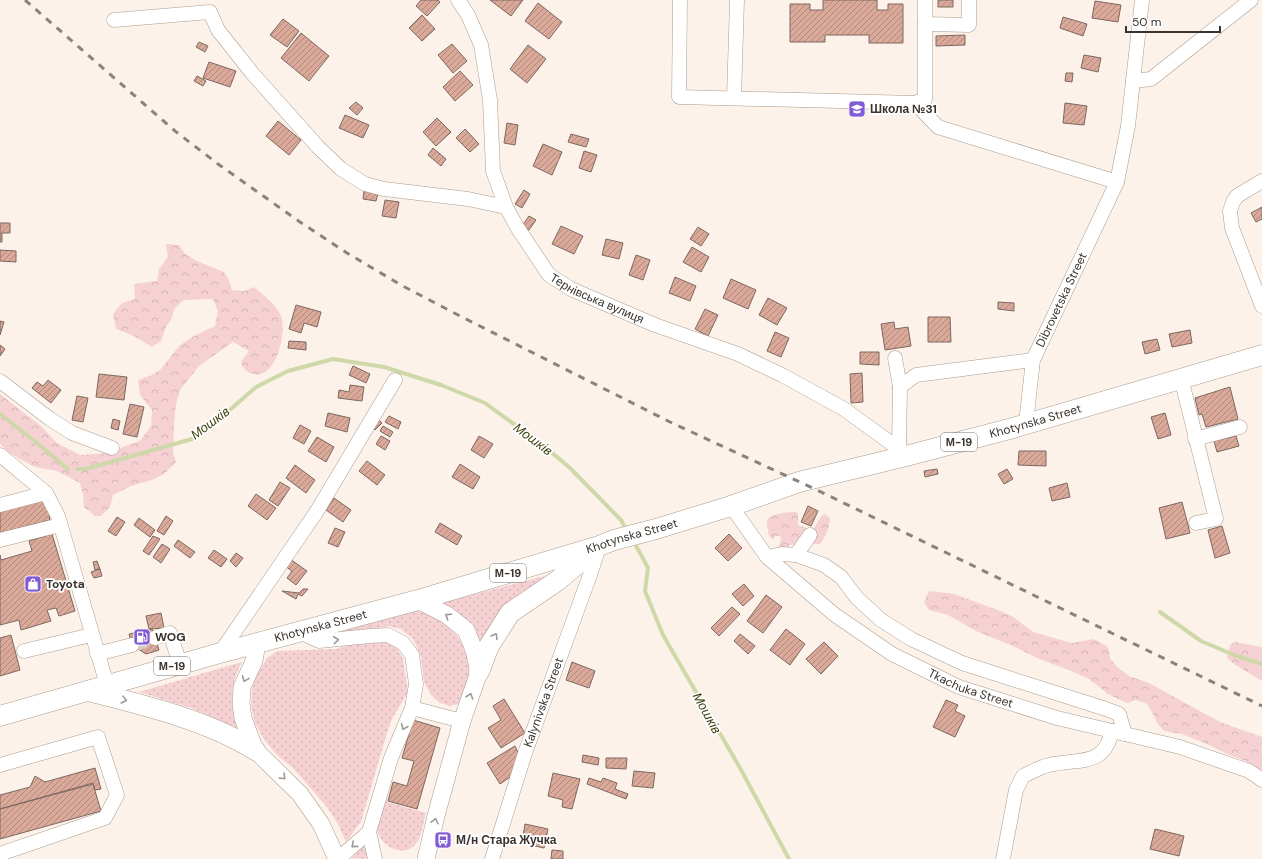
<svg xmlns="http://www.w3.org/2000/svg" width="1262" height="859" viewBox="0 0 1262 859" font-family="'DM Sans',sans-serif">
	<style>
		.grass { fill: url(#grass-dots) }
		.forest { fill: url(#forest-crowns) }
		.lines { fill: none; stroke-linecap: round; stroke-linejoin: round }
		.stream { stroke: #ced8a9; stroke-width: 4 }
		.building { fill: url(#building-hatch); stroke: #7c6861 }
		.minor-tunnel { stroke: #d6ccc3; stroke-width: 14; stroke-dasharray: 14 7; stroke-linecap: butt }
		.minor-casing { stroke: #ab9b8d; stroke-width: 15 }
		.major-casing { stroke: #ab9b8d; stroke-width: 18 }
		.highway-casing { stroke: #ab9b8d; stroke-width: 21 }
		.minor { stroke: #fff; stroke-width: 14 }
		.major { stroke: #fff; stroke-width: 17 }
		.highway { stroke: #fff; stroke-width: 20 }
		.rail { stroke: #8b827b; stroke-width: 3; stroke-dasharray: 7 7; stroke-linecap: butt }
		.oneway { stroke: #9c9996 }
		.labels { text-anchor: middle; dominant-baseline: central; stroke-width: 3.5; stroke-linejoin: round; paint-order: stroke }
		.shield { fill: #fff; stroke: #75706c; stroke-width: 1 }
		.shield-label { font-size: 11px; font-weight: bold; fill: #3a332d }
		.poi-label { font-size: 12px; font-weight: bold; fill: #3a332d; stroke: #fff; text-anchor: start }
		.street-label { font-size: 12px; fill: #3a332d; stroke: #fff }
		.water-label { font-size: 13px; font-style: italic; fill: #3a400a; stroke: #fff }
	</style>
	<defs>
		<pattern id="grass-dots" width="8" height="8" patternUnits="userSpaceOnUse"><rect width="8" height="8" fill="#f5d1d4"/><path d="M2 2h.1M6 6h.1" fill="none" stroke="#d3b4b6" stroke-width="1.8" stroke-linecap="round"/></pattern>
		<pattern id="forest-crowns" width="20" height="18" patternUnits="userSpaceOnUse"><rect width="20" height="18" fill="#f5d1d4"/><path d="M2 6a3 3 0 1 1 6 0M12 15a3 3 0 1 1 6 0" fill="none" stroke="#d3b4b6"/></pattern>
		<pattern id="building-hatch" width="6" height="6" patternUnits="userSpaceOnUse"><rect width="6" height="6" fill="#daa999"/><path d="M-1 1l2-2M0 6l6-6M5 7l2-2" fill="none" stroke="#b28a7d"/></pattern>
	</defs>
	<rect width="100%" height="100%" fill="#fdf2e9"/>
	<path class="grass" d="M544 576V583L507 609 489 627 480 647 441 603Z
		M417 611C443 616 459 631 467 656 468 659 469 662 469 665 470 678 464 693 459 704L450 706 440 703 431 695 424 682 421 656 413 639 401 629 388 626 338 637 335 632Z
		M378 639 389 642 397 648 403 659 408 692 392 719 387 733 361 822 346 842 339 826 327 807 292 767 277 755 265 741 255 723 251 706 252 690 255 678 267 658 277 651 336 649 352 643Z
		M242 662C228 688 231 706 240 732L213 717 191 708 139 692Z
		M384 801 426 813C423 823 422 837 415 845 401 859 377 844 377 826 377 818 382 809 384 801Z
		M365 843 370 859 352 858Z"/>
	<path class="forest" d="M166 244 179 245 185 254 197 261 224 272 229 280 232 290 244 291 254 287C263 295 276 304 281 316 287 333 276 380 253 374 246 372 243 368 241 362L249 351 233 342 199 366 180 390 176 404 174 423 173 453 176 462 164 474 152 480 131 486 113 495 110 507 101 516H95L84 507 83 494 80 483 57 471 35 467 9 453 0 444V394L41 426 57 443 80 455 110 453 125 446 140 441 151 426 152 410 140 395 138 380 152 375 161 369 180 345 196 335 215 326 218 311 213 299 184 300 174 309 172 318 166 327 161 341 152 347 134 336 116 329 113 314 122 303 135 299 134 284 157 281 159 269 168 257Z
		M796 512 798 514V525L812 530C818 525 817 519 824 514L830 518C830 527 826 536 820 544L790 545 783 552 778 548 781 540 780 536H775L774 540 769 536 767 523 768 518C777 513 786 512 796 512Z
		M929 591 954 594 998 610 1012 616 1033 632 1072 643 1094 639 1108 647 1110 658 1117 667 1129 676 1149 683 1220 722 1262 737V772L1248 762 1227 754 1207 744 1182 734 1164 731 1158 724 1154 716 1147 704 1136 700 1127 703 1108 694 1089 679 1069 670 1037 658 1015 647 976 631 948 615 929 610 924 602Z
		M1235 642 1262 647V681L1234 664 1227 658 1230 645Z"/>
	<g class="lines">
		<path class="stream" d="M0 414 28 436 68 469
			M77 469H86L192 439 224 415 256 387 288 371 333 359 384 367 441 385 485 403 540 443 569 467 621 520 627 531
			M633 540 648 568 645 591 663 635 740 768 789 859
			M1160 612 1201 641 1234 655 1262 664"/>
	</g>
	<path class="building" d="M421 0H438L440 2 427 16 416 6Z
		M490 0H523L511 16Z
		M823 0H877V10H888V4H903V43H869V35H825V42H790V4H810V10H823Z
		M938 0H953V7H938Z
		M1095 1 1121 5 1118 22 1092 18Z
		M538 3 562 22 549 39 525 21Z
		M422 15 435 29 422 41 409 28Z
		M1063 17 1087 24 1083 36 1060 28Z
		M283 19 299 31 287 47 270 35Z
		M301 33 329 56 309 81 281 58Z
		M965 35V45L936 46V36Z
		M199 42 208 46 205 52 196 47Z
		M452 44 467 61 453 73 438 55Z
		M528 45 546 59 527 83 510 69Z
		M1084 55 1101 58 1098 72 1081 68Z
		M209 62 236 71 230 87 203 78Z
		M460 71 473 85 455 101 443 87Z
		M1066 73H1073L1072 82 1065 81Z
		M197 76 206 81 203 86 194 81Z
		M356 102 363 108 357 115 349 108Z
		M1065 103 1087 106 1084 125 1063 123Z
		M345 115 369 125 363 138 339 128Z
		M437 118 451 132 436 146 423 132Z
		M278 121 301 140 289 155 266 136Z
		M507 123 518 125 515 145 504 143Z
		M465 129 479 144 470 152 456 138Z
		M571 134 589 139 586 147 568 142Z
		M543 144 562 152 552 175 533 166Z
		M433 148 446 159 441 166 428 155Z
		M584 151 597 155 591 172 579 168Z
		M524 190 530 194 522 208 515 204Z
		M364 191 378 193 376 201 363 199Z
		M385 200 399 202 396 218 382 216Z
		M1262 207V219L1256 222 1251 213Z
		M529 216 536 220 529 230 522 226Z
		M0 223H10V233H2V242H0Z
		M561 226 583 236 574 254 552 244Z
		M698 227 709 234 701 246 690 239Z
		M606 239 623 243 619 259 602 255Z
		M692 247 709 257 701 272 683 262Z
		M0 250 16 251V262L0 261Z
		M636 255 650 260 643 280 629 275Z
		M675 277 696 286 690 301 669 293Z
		M731 279 756 290 748 309 723 298Z
		M768 298 787 308 777 325 759 315Z
		M998 302 1014 303V311L998 309Z
		M296 305 321 312 317 327 304 323 301 333 289 329Z
		M705 309 718 315 708 336 695 329Z
		M928 317H950L951 342H928Z
		M0 321 4 322 0 335Z
		M894 322 895 329 908 327 911 346 885 350 881 324Z
		M1190 330 1192 343 1172 347 1169 334Z
		M775 332 789 338 781 357 767 351Z
		M1157 339 1160 350 1145 354 1142 342Z
		M289 341 306 342V350L288 348Z
		M0 345 5 349 0 356Z
		M860 352H879V365L860 364Z
		M353 366 370 374 366 383 349 375Z
		M862 373 863 402 851 403 850 374Z
		M99 374 127 377 124 400 96 397Z
		M48 380 61 390 51 403 32 388 37 382 43 386Z
		M350 385 364 387 362 401 338 398 339 390 349 392Z
		M1230 387 1238 419 1206 427 1202 414 1199 415 1195 398Z
		M77 396 88 398 83 422 72 420Z
		M130 404 144 407 137 437 123 434Z
		M328 413 350 418 347 432 325 426Z
		M1165 413 1171 435 1158 439 1151 417Z
		M389 416 401 422 398 429 385 422Z
		M377 418 382 423 375 430 370 426Z
		M113 419 120 421 118 430 111 428Z
		M300 425 311 431 304 444 293 438Z
		M383 426 393 432 390 437 380 431Z
		M381 436 390 441 385 450 376 444Z
		M479 436 493 444 484 458 471 450Z
		M1236 436 1239 446 1217 452 1214 441Z
		M317 437 334 447 326 462 308 451Z
		M1019 451H1046V466L1018 465Z
		M367 461 385 475 377 485 359 471Z
		M460 464 480 477 473 489 452 477Z
		M295 465 315 480 306 493 286 478Z
		M937 469 938 474 925 477 924 471Z
		M1007 469 1013 479 1004 484 998 474Z
		M280 482 290 488 278 506 269 500Z
		M1067 483 1070 497 1052 501 1049 488Z
		M256 494 276 508 267 520 248 506Z
		M43 498 52 516 49 517 50 520 0 533V510Z
		M334 498 351 510 343 522 326 510Z
		M1182 502 1190 533 1166 539 1159 508Z
		M808 506 818 511 811 526 801 522Z
		M166 516 173 521 164 535 157 531Z
		M117 517 125 522 116 536 108 531Z
		M139 518 155 530 150 537 134 525Z
		M440 523 462 536 457 545 435 532Z
		M1222 526 1230 553 1215 558 1208 530Z
		M335 528 345 532 338 547 328 543Z
		M52 534 75 611 59 616 56 608 47 610 51 621 21 630 19 620 0 625V555L1 560 32 551 29 541Z
		M729 534 742 548 728 561 715 548Z
		M153 536 160 539 149 555 143 551Z
		M178 540 195 552 190 558 174 546Z
		M162 544 170 549 161 563 153 557Z
		M214 550 227 559 221 567 208 558Z
		M236 553 243 558 236 567 230 561Z
		M290 559 307 571 296 585 287 578 292 571 285 566Z
		M97 561 100 569 95 570 93 562Z
		M100 569 102 576 94 578 91 572Z
		M744 584 754 596 743 606 732 594Z
		M303 589H308L302 596 298 594 296 599 282 591 299 593Z
		M766 595 782 607 763 633 747 621Z
		M732 607 740 614 719 636 711 628Z
		M161 613 164 628 149 629 146 616Z
		M152 629 159 650 146 654 132 645 129 634Z
		M786 629 805 644 790 665 770 650Z
		M740 634 755 646 748 654 734 641Z
		M11 635 20 670 0 676V638Z
		M824 642 838 656 821 674 806 659Z
		M572 662 595 671 589 688 566 680Z
		M504 699 525 733 501 748 488 728 501 720 493 706Z
		M946 700 958 705 955 711 965 716 955 737 933 727Z
		M413 720 440 728 417 809 388 801 393 782 407 786 414 761 402 758Z
		M515 746 519 755 516 773 500 784 487 763Z
		M583 755 599 758 598 765 582 762Z
		M606 758H627L626 769 606 768Z
		M95 768 101 789 95 790 93 783 0 809V795L30 787 35 776 45 782Z
		M634 771 655 773 653 788 632 786Z
		M553 773 580 779 572 809 562 807 563 800 548 796Z
		M589 778 601 782 603 778 617 783 615 789 628 794 626 799 587 784Z
		M93 784 101 811 0 839V809Z
		M525 824 548 829 544 848 522 843Z
		M1155 829 1184 836 1179 856 1150 849Z
		M552 850 563 851V859H551Z"/>
	<g class="lines">
		<path class="minor-tunnel" d="M132 645 155 638"/>
		<g class="minor-casing">
			<g id="minor">
				<path id="s1" d="M458 0 468 15 481 45 490 100 493 171 506 207 517 227 549 275 571 289 655 325 738 354 782 375 844 409 899 449 906 456"/>
				<path d="M680 0 679 97 915 103 925 99V0"/>
				<path d="M114 20 210 12 218 30 252 73 318 147 341 169 365 184 384 189 468 199 506 207"/>
				<path d="M925 24 969 25V0"/>
				<path d="M1133 81 1151 79 1251 0"/>
				<path d="M734 98 737 0"/>
				<path d="M915 103 938 127 1117 182"/>
				<path d="M1262 181 1237 196 1233 202 1230 211 1232 228 1262 306"/>
				<path d="M895 358 900 387 899 449"/>
				<path d="M1181 378 1216 519 1196 523"/>
				<path d="M0 381 50 419 72 433 112 448"/>
				<path d="M900 387 916 375 1033 360"/>
				<path id="s2" d="M1026 423 1033 360 1117 182 1128 126 1142 0"/>
				<path d="M1195 439 1240 427"/>
				<path d="M0 455 46 493 58 516 107 685"/>
				<path d="M0 505 46 493"/>
				<path id="s3" d="M731 506 767 557 835 615 892 654 959 687 1057 718 1180 747 1249 771 1262 780"/>
				<path d="M0 540 60 525"/>
				<path d="M796 555 810 535"/>
				<path d="M767 557 782 554 796 555 824 565 841 577 857 598 881 620 911 639 962 663 1106 709 1119 714 1125 734"/>
				<path d="M300 632 319 641 370 636 388 635 403 643 412 655 416 684 412 708 391 758 369 832 338 859"/>
				<path d="M155 638 170 633 180 664"/>
				<path d="M24 651 91 635"/>
				<path d="M220 653 317 511 395 380"/>
				<path d="M97 654 132 645"/>
				<path d="M412 708 462 721"/>
				<path d="M0 765 98 737 117 795 105 818 0 854"/>
				<path d="M369 832 375 859"/>
				<path id="s4" d="M492 859 525 753 590 575 599 547"/>
				<path d="M1003 859 1016 790 1023 776C1032 772 1040 767 1049 765 1078 758 1104 768 1112 731"/>
			</g>
		</g>
		<g class="major-casing">
			<path id="major" d="M418 600 447 615 466 630 474 650 479 672 462 721 436 816 426 859
				M257 643 254 661 242 687 241 704 243 718 255 750 300 794 321 824 337 859"/>
		</g>
		<g class="highway-casing">
			<g id="highway">
				<path d="M479 672 489 646 510 613 557 581 593 551"/>
				<path d="M88 691C143 705 207 720 255 750"/>
				<path id="s5" d="M0 716 220 653 418 600 599 546 614 540 656 529 731 506 799 482 906 456 1013 428 1262 355"/>
			</g>
		</g>
		<use href="#minor" class="minor"/>
		<use href="#major" class="major"/>
		<use href="#highway" class="highway"/>
		<path class="rail" d="M25 0 175 131 218 164 300 222 347 253 401 285 460 316 670 422 817 490 1262 706"/>
	</g>
	<defs><path id="oneway-chevron" d="M-2-3.5L2.5 0L-2 3.5" fill="none" stroke-width="1.6" stroke-linecap="round" stroke-linejoin="round"/></defs>
	<g class="oneway">
		<use href="#oneway-chevron" transform="translate(448 616) rotate(-146)"/>
		<use href="#oneway-chevron" transform="translate(495 636) rotate(-59)"/>
		<use href="#oneway-chevron" transform="translate(336 640) rotate(-6)"/>
		<use href="#oneway-chevron" transform="translate(245 679) rotate(112)"/>
		<use href="#oneway-chevron" transform="translate(470 696) rotate(-71)"/>
		<use href="#oneway-chevron" transform="translate(124 700) rotate(14)"/>
		<use href="#oneway-chevron" transform="translate(404 727) rotate(113)"/>
		<use href="#oneway-chevron" transform="translate(283 777) rotate(45)"/>
		<use href="#oneway-chevron" transform="translate(435 821) rotate(-77)"/>
		<use href="#oneway-chevron" transform="translate(354 845) rotate(139)"/>
	</g>
	<defs>
		<g id="school-square" transform="scale(0.9)"><rect x="-9" y="-9" width="18" height="18" rx="4" fill="#805bd5" stroke="#fff"/><path d="M0-5L7-2L0 1L-7-2ZM-4 1L0 2.5L4 1V4Q0 6-4 4Z" fill="#fff"/></g>
		<g id="shop-square" transform="scale(0.9)"><rect x="-9" y="-9" width="18" height="18" rx="4" fill="#805bd5" stroke="#fff"/><path d="M-5-2.5h2.3a2.7 3.5 0 0 1 5.4 0H5L5.5 6h-11ZM-1.5-2.5h3a1.5 2.3 0 0 0-3 0Z" fill="#fff"/></g>
		<g id="fuel-square" transform="scale(0.9)"><rect x="-9" y="-9" width="18" height="18" rx="4" fill="#805bd5" stroke="#fff"/><path d="M-5.5-6h7V0h2V4h1.3V-2.5L3-4.5l.8-.8L6-3V5H2.5V1h-1V6h-7ZM-4.2-4.7v3.2H.2V-4.7Z" fill="#fff"/></g>
		<g id="bus-square" transform="scale(0.9)"><rect x="-9" y="-9" width="18" height="18" rx="4" fill="#805bd5" stroke="#fff"/><path d="M-5-6H5V4H4V6H2V4H-2V6H-4V4H-5ZM-3.5-4V0h7V-4ZM-3.5 1.2v1.5H-2V1.2ZM2 1.2v1.5H3.5V1.2Z" fill="#fff"/></g>
	</defs>
	<g fill-rule="evenodd">
		<use href="#school-square" x="857" y="109"/>
		<use href="#shop-square" x="33" y="584"/>
		<use href="#fuel-square" x="142" y="637"/>
		<use href="#bus-square" x="443" y="840"/>
	</g>
	<g class="labels">
		<g class="shield">
			<rect x="941" y="433" width="36" height="18" rx="3"/>
			<rect x="490" y="564" width="36" height="18" rx="3"/>
			<rect x="154" y="657" width="36" height="18" rx="3"/>
		</g>
		<g class="shield-label">
			<text x="959" y="442">М-19</text>
			<text x="508" y="573">М-19</text>
			<text x="172" y="666">М-19</text>
		</g>
		<g class="poi-label">
			<text x="870" y="109">Школа №31</text>
			<text x="46" y="584">Toyota</text>
			<text x="155" y="637">WOG</text>
			<text x="456" y="840">М/н Стара Жучка</text>
		</g>
		<g class="street-label">
			<text stroke="none"><textPath href="#s1" startOffset="350">Тернівська вулиця</textPath></text>
			<text stroke="none"><textPath href="#s2" startOffset="130">Dibrovetska Street</textPath></text>
			<text stroke="none"><textPath href="#s5" startOffset="1077">Khotynska Street</textPath></text>
			<text stroke="none"><textPath href="#s5" startOffset="657">Khotynska Street</textPath></text>
			<text stroke="none"><textPath href="#s5" startOffset="333">Khotynska Street</textPath></text>
			<text stroke="none"><textPath href="#s3" startOffset="307">Tkachuka Street</textPath></text>
			<text stroke="none"><textPath href="#s4" startOffset="165">Kalynivska Street</textPath></text>
		</g>
		<g class="water-label">
			<text transform="translate(210 423) rotate(-37)">Мошків</text>
			<text transform="translate(533 439) rotate(37)">Мошків</text>
			<text transform="translate(707 713) rotate(61)">Мошків</text>
		</g>
	</g>
	<path d="M1126 26v6h94v-6" fill="none" stroke="#3a332d" stroke-width="2"/>
	<text x="1132" y="26" font-size="12" fill="#3a332d" stroke="#ffffff" stroke-width="3" paint-order="stroke">50 m</text>
</svg>
